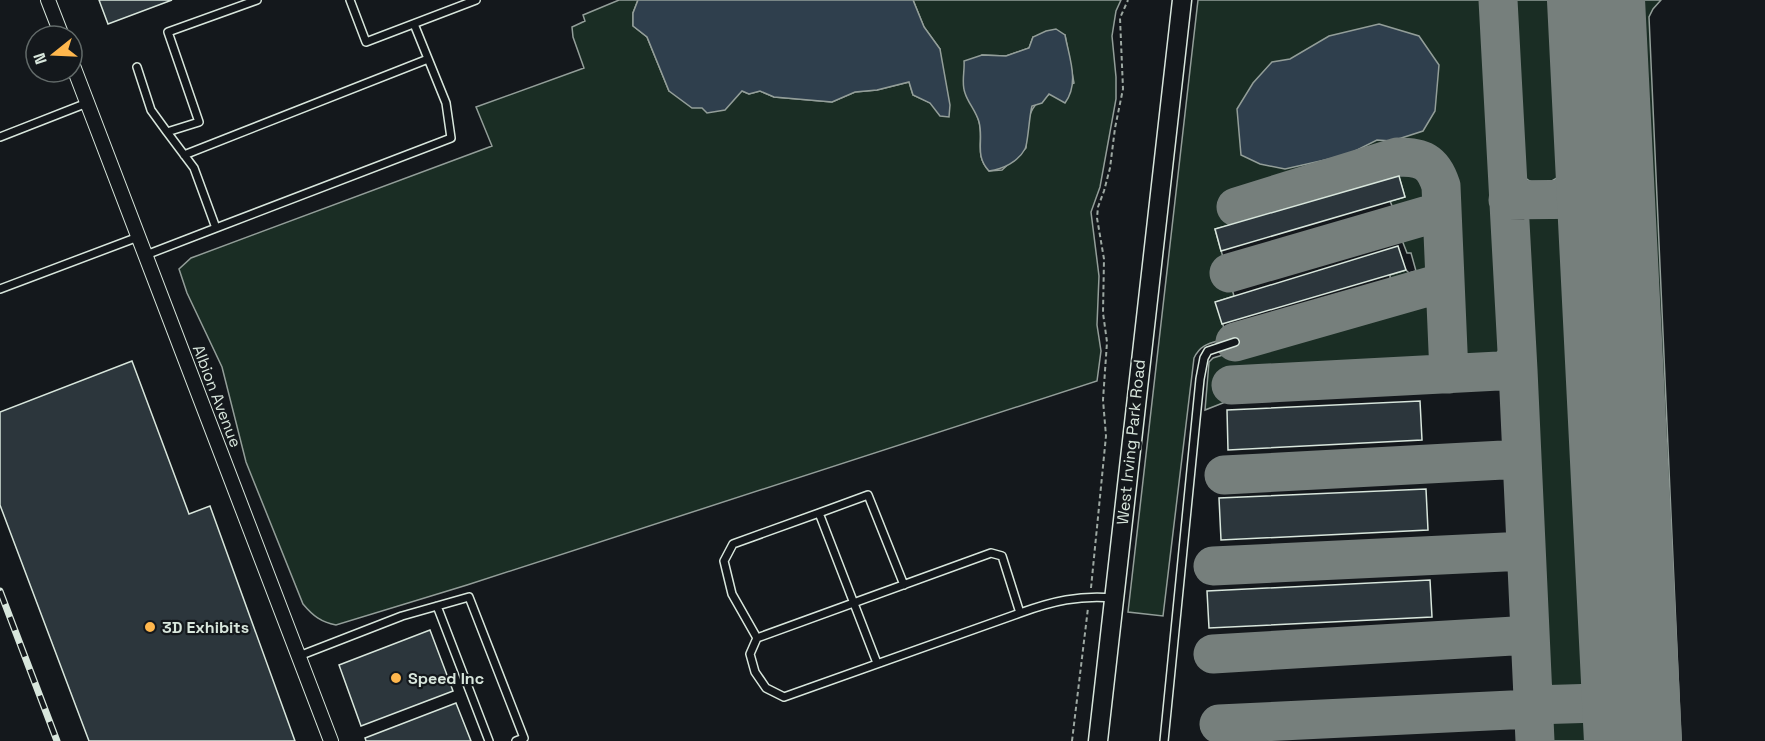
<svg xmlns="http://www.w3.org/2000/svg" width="1765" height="741" viewBox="0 0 1765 741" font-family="'Space Grotesk',sans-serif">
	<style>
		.green { fill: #1a2d24; stroke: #939e99; stroke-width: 1.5; fill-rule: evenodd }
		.water { fill: #2f3f4d; stroke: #939e99; stroke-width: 1.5 }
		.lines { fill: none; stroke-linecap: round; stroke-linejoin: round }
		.taxiway { stroke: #767f7c; stroke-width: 39 }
		.runway { stroke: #767f7c; stroke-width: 98 }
		.building { fill: #2c363c; stroke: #d8e6dc; stroke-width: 1.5 }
		.service-casing { stroke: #d8e6dc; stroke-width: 10 }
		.minor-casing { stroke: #d8e6dc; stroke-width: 16 }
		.secondary-casing { stroke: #d8e6dc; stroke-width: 21 }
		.path { stroke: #9da8a2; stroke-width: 2; stroke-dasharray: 4.5 3; stroke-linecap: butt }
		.service { stroke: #14181c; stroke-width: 7 }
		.minor { stroke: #14181c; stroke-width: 14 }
		.secondary { stroke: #14181c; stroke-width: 18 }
		.rail-casing { stroke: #d8e6dc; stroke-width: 7 }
		.rail { stroke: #14181c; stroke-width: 4.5; stroke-dasharray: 14; stroke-linecap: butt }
		.poi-dot { fill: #ffb74d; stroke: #14181c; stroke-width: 2 }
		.labels { text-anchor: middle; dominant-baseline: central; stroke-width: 4.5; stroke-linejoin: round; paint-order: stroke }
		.street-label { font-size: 16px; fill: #d8e6dc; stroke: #14181c }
		.poi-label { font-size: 16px; font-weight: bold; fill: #d8e6dc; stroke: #14181c; text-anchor: start }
	</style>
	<rect width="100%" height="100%" fill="#14181c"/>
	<path class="green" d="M619 0H638L633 13V26L647 37 669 91H742L749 94 760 91 774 97 832 102 855 92 877 90 909 82 913 95 935 105 940 49 924 27 913 0H1121L1116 11 1112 36 1116 77V99L1100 187 1091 212 1099 276 1097 325 1101 351 1097 381 467 585 336 625C321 622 313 616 303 604L246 462 222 367 187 293 179 269 191 258 492 146 476 107 584 68 573 37 572 27 585 21 583 15ZM1065 35 1074 83C1035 99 1026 104 1026 148L1002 170 989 171C974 155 984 140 979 121 972 98 962 98 965 72L982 55 1006 56 1029 48 1033 37Z
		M1198 0H1486L1502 342 1498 352 1483 361 1470 360 1464 353 1459 337 1453 200 1449 178 1443 161 1432 153 1415 148 1346 155 1224 199 1230 225 1215 229 1234 296 1216 302 1227 338C1212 343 1201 343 1194 358L1163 616 1128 612Z
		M1510 0H1563L1569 162C1561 185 1527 195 1518 165Z
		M1629 0H1661L1653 9 1649 17 1681 741H1666Z
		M1413 165C1432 170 1432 183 1432 200 1422 209 1408 212 1396 215L1390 201 1405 197 1399 177 1393 178 1390 170 1397 167Z
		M1546 209C1560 211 1569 222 1575 234L1595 655C1594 681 1579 700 1551 688L1545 675 1523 224C1527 213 1536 211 1546 209Z
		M1421 224C1439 229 1437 256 1436 271 1431 277 1404 289 1396 287 1390 285 1390 280 1390 275L1406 270 1409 273 1416 271 1411 253H1407L1400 235 1411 225Z
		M1426 294C1431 296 1435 298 1437 304 1442 318 1442 340 1439 355L1429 360 1416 363 1225 371 1228 401 1205 410 1209 362 1213 358Z
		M1561 716C1581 717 1595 721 1600 741H1549C1548 728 1551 723 1561 716Z"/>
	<path class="water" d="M638 0H913L924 27 940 49 950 105 949 117 940 116 930 103 913 95 909 82 877 90 855 92 832 102 774 97 760 91 749 94 742 91 725 110 707 113 702 108H692L669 91 647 37 633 26V13Z
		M1379 24 1419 36 1439 65 1435 111 1423 131 1392 141 1377 140 1347 155 1285 169 1260 164 1241 155 1237 109 1253 83 1272 62 1290 59 1329 36Z
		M1056 29 1065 35C1069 57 1080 83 1065 103L1049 94 1042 103 1032 106C1029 117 1028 144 1025 149 1018 162 1003 169 989 171 974 155 984 141 979 122 976 111 968 103 965 93 961 83 965 71 964 61L982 55 1006 56 1029 48 1033 37 1046 31Z"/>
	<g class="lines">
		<path class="taxiway" d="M1498 0 1518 370 1535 741
			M1508 200 1606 199
			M1236 207 1397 157C1422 157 1433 161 1441 186L1449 374
			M1229 273 1442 211
			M1235 342 1445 282
			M1231 385 1518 370
			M1224 475 1522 459
			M1213 566 1526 551
			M1213 654 1529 635
			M1533 705 1631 702
			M1219 724 1533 709"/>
		<path class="runway" d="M1596 0 1633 741"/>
	</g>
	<path class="building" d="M99 0H172L108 24Z
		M1399 176 1405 197 1221 251 1215 229Z
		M1398 246 1406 270 1222 324 1215 302Z
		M132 361 189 514 210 506 295 741H89L0 505V412Z
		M1420 401 1422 440 1228 450 1227 410Z
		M1426 489 1428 530 1221 540 1219 498Z
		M1430 580 1432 617 1209 628 1207 591Z
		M430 630 453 691 361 726 339 665Z
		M456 703 471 741H366L365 738Z"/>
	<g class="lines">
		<g class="service-casing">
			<path id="service" d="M350 0 366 42 476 0
				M137 67 151 110 167 132 199 122 168 32 257 0
				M167 132 194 168 216 228 451 138 446 103 414 24
				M0 137 87 103
				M184 155 428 59
				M146 255 216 228
				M0 289 138 237
				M437 606 489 741
				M1020 613 1002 556 991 553 757 638 750 654 755 672 766 688 784 697 1020 613C1053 601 1079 595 1114 598
				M757 638 732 594 724 561 733 544 819 513
				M299 656 402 616 469 597 524 738 516 741
				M877 663 819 513 868 495 904 585
				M1164 741 1200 379 1204 358 1208 351 1235 342"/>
		</g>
		<g class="minor-casing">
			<path id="minor" d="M48 0 62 36
				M72 63 331 741"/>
		</g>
		<g class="secondary-casing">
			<path id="secondary" d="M1098 741 1182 0"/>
		</g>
		<path class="path" d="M1091 588 1106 436 1103 400 1107 342 1103 313 1104 259 1097 218 1098 207 1104 191 1110 168 1115 128 1123 89 1120 18 1128 0
			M1072 741 1088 608"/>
		<use href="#service" class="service"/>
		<use href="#minor" class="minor"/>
		<use href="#secondary" class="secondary"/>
		<g class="rail-casing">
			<path id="rail" d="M0 591 57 741"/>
		</g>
		<use href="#rail" class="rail"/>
	</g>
	<g class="poi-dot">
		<circle cx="150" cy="627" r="6"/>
		<circle cx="396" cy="678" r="6"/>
	</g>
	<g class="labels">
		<g class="street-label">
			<text transform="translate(217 396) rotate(69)">Albion Avenue</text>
			<text transform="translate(1131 442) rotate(-84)">West Irving Park Road</text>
		</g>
		<g class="poi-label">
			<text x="162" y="627">3D Exhibits</text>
			<text x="408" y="678">Speed Inc</text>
		</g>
	</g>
	<g transform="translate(54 54) rotate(252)"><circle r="28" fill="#14181c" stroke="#626a69" stroke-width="1.5"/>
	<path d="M0-4.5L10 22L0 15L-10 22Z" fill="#ffb74d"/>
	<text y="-9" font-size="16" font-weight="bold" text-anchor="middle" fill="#d8e6dc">N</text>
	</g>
</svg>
